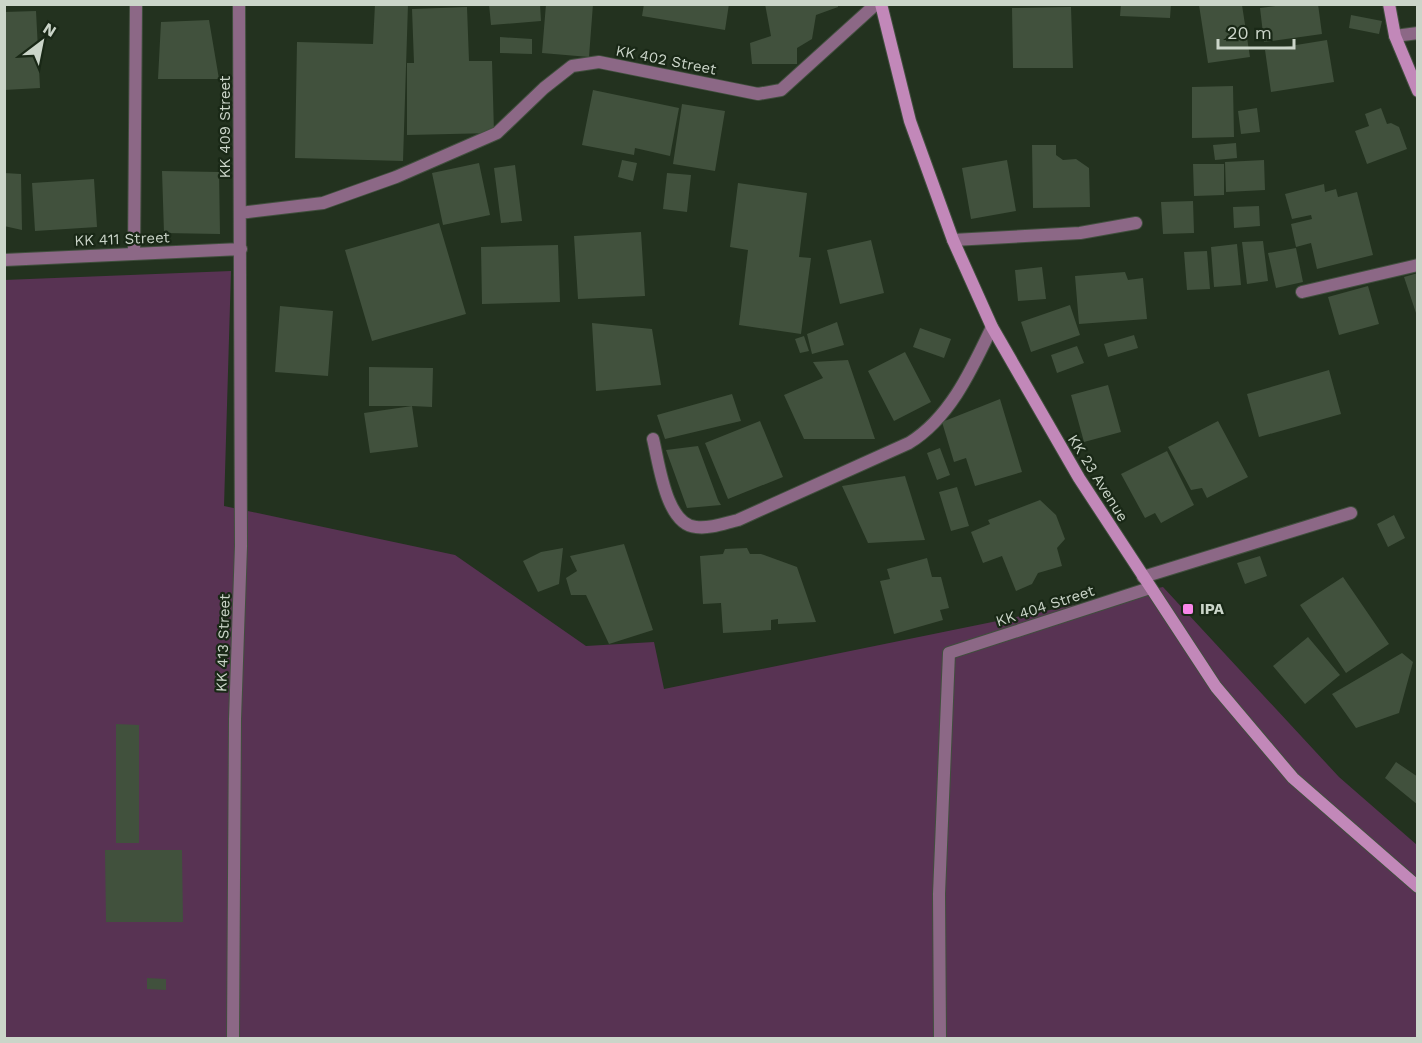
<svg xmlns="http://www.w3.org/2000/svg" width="1422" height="1043" viewBox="0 0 1422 1043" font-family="'Work Sans',sans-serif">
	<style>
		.green { fill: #583353 }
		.building { fill: #41513d }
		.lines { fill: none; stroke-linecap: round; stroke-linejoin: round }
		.service-casing { stroke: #414f3e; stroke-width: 14 }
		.minor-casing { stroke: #414f3e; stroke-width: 14 }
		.secondary-casing { stroke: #414f3e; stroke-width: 14 }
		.service { stroke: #8c6886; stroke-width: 12 }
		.minor { stroke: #8c6886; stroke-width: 12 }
		.secondary { stroke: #c288b9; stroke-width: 12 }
		.poi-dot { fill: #f987e9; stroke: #192816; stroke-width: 2 }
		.labels { text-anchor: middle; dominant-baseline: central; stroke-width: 4.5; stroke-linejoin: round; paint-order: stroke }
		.street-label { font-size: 15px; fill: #cbd5c9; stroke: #192816 }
		.poi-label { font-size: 15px; font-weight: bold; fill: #cbd5c9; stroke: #192816; text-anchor: start }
	</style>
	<rect width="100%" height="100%" fill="#23321f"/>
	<path class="green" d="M231 271 224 506 455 555 586 646 654 642 664 689 1163 587 1339 777 1417 845V1038H5L4 280Z"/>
	<path class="building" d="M375 4H408L403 161 295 158 297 42 373 44Z
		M489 4H540L541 21 491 25Z
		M546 4H593L589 57 542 53Z
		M644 4H729L725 30 642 16Z
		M765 4H838V7L816 15 812 39 797 48V64H752L750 43 771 36Z
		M1121 4H1171L1170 18 1120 16Z
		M1290 4H1318L1322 34 1264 42 1260 8Z
		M1199 5H1242L1250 57 1208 63Z
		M467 7 469 61H492L494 133 407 135V63H414L412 9Z
		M1071 7 1073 68H1013L1012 8Z
		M36 11 40 88 4 90V12Z
		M1351 15 1382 21 1379 34 1349 28Z
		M209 20 219 79H158L161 22Z
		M500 37 532 39V54L500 53Z
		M1327 40 1334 82 1271 92 1265 50Z
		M1233 86 1234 137 1192 138V87Z
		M593 90 679 108 670 156 635 148 634 155 582 145Z
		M682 104 725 111 715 171 673 164Z
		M1257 108 1260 132 1241 134 1238 111Z
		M1381 108 1387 124 1391 123 1399 127 1407 149 1367 164 1355 131 1369 126 1365 114Z
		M1236 143 1237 158 1215 160 1213 145Z
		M1032 145H1056V155L1063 160 1076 159 1089 168 1090 207 1033 208Z
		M622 160 637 163 633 181 618 177Z
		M1007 160 1016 211 971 219 962 168Z
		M1264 160 1265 190 1226 192 1225 162Z
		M479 163 490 215 443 225 432 173Z
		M1193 164H1224V195L1194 196Z
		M515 165 522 221 501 223 494 168Z
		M162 171 219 172 220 234 164 233Z
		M4 173 21 174 22 230 4 226Z
		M667 173 691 175 687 212 663 209Z
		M94 179 97 227 35 231 32 183Z
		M738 183 807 193 799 257 811 258 801 334 739 325 748 250 730 247Z
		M1324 184 1325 192 1336 189 1338 197 1357 192 1373 255 1317 269 1311 243 1296 247 1291 224 1312 219 1311 215 1292 219 1285 194Z
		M1193 201 1194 233 1163 234 1161 202Z
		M1259 206 1260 226 1234 228 1233 207Z
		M439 223 466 314 372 341 345 250Z
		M641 232 645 296 578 299 574 236Z
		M871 240 884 293 840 304 827 250Z
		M1263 241 1268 281 1247 284 1242 242Z
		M1237 244 1241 285 1214 287 1211 247Z
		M558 245 560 302 482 304 481 247Z
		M1296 248 1303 282 1276 288 1268 253Z
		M1207 251 1210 289 1187 290 1184 252Z
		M1042 267 1046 299 1018 301 1015 270Z
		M1125 272 1128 280 1143 278 1147 319 1079 324 1075 276Z
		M1418 273V316H1417L1404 277Z
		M1368 286 1379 324 1339 335 1328 297Z
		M1070 305 1080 335 1031 352 1021 322Z
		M280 306 333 311 328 376 275 372Z
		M837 322 844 345 812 354 807 334Z
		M592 323 652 329 661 385 596 391Z
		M920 328 951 339 944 358 913 347Z
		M1134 335 1138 348 1108 357 1104 344Z
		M804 336 809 351 800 353 795 339Z
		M1077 346 1084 363 1057 373 1051 355Z
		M905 352 931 402 894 421 868 371Z
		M848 360 875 439H804L784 395 823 378 813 362Z
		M369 367 433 368 432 407 412 406 418 447 370 453 364 413 412 406H369Z
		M1329 370 1341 414 1259 437 1247 394Z
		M1108 385 1121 432 1084 442 1071 395Z
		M732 394 741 421 665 439 657 415Z
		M1000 399 1022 472 975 486 966 458 954 462 942 422Z
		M760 421 783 477 728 499 705 443Z
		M1218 421 1248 477 1207 498 1202 488 1191 490 1168 447Z
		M698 446 718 500 721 505 687 508 666 450Z
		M940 448 950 475 937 480 927 453Z
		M1167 451 1194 505 1161 523 1155 513 1145 518 1121 474Z
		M905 476 925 540 868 543 842 486Z
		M957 487 969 526 951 531 939 492Z
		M1040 500 1056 515 1065 539 1057 548 1062 566 1038 573 1032 584 1016 591 1002 556 983 563 971 532 990 524 988 520Z
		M1394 515 1405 538 1388 547 1377 524Z
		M624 544 653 630 609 644 586 595H571L566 578 577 571 570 556Z
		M563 548 559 584 538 592 523 561 541 552Z
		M747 548 750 554H761L797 567 816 622 778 624V619L771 620V630L723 633 721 603 703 604 700 556 723 554 725 549Z
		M1260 556 1267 576 1245 584 1237 563Z
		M927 558 932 577H941L949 608 940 610 943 620 894 634 880 581 890 579 887 569Z
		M1343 577 1389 644 1346 673 1300 605Z
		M1308 637 1340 675 1305 704 1273 666Z
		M1402 653 1413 662 1399 713 1356 728 1332 694Z
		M116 724 139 725V843H116Z
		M1396 762 1418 777V805L1385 778Z
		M105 850H182L183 922H106Z
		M147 978 166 979V990L147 989Z"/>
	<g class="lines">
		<g class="service-casing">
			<path id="service" d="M1302 292 1418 265"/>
		</g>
		<g class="minor-casing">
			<path id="minor" d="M1395 36 1418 33
				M240 213 323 203 396 177 497 133 544 88 572 66 599 62 758 94 781 90 876 4
				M953 240 1080 233 1136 223
				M134 254 136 4
				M4 260 241 249
				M653 439C659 463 666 525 696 527 710 529 725 523 738 520L909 443C950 418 972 369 992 327
				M1143 577 1351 513
				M233 1038 235 719 241 546 239 4
				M940 1038 939 894 949 653 1150 588"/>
		</g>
		<g class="secondary-casing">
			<path id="secondary" d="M881 4 910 121 953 240 992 327 1079 478 1216 687 1293 778 1418 887
				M1389 4 1395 36 1418 91"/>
		</g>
		<use href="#service" class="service"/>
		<use href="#minor" class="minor"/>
		<use href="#secondary" class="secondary"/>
	</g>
	<rect class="poi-dot" x="1182" y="603" width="12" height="12" rx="3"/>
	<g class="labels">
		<g class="street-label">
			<text transform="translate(666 60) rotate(11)">KK 402 Street</text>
			<text transform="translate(225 127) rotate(-90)">KK 409 Street</text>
			<text transform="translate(122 239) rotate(-2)">KK 411 Street</text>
			<text transform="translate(1098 478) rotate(58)">KK 23 Avenue</text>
			<text transform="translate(1045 606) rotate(-18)">KK 404 Street</text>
			<text transform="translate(223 643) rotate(-88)">KK 413 Street</text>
		</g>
		<g class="poi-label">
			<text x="1200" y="609">IPA</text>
		</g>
	</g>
	<rect width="1422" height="1043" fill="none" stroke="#cbd5c9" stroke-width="12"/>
	<g transform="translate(42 42) rotate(32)" stroke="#192816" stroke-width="4.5" paint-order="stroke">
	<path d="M0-4.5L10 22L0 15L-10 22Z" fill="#cbd5c9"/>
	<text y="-9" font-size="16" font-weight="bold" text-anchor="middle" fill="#cbd5c9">N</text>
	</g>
	<path d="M1218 39v9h76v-9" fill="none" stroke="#cbd5c9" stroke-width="3"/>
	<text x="1227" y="39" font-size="18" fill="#cbd5c9" stroke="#192816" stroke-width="4.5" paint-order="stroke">20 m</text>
</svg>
